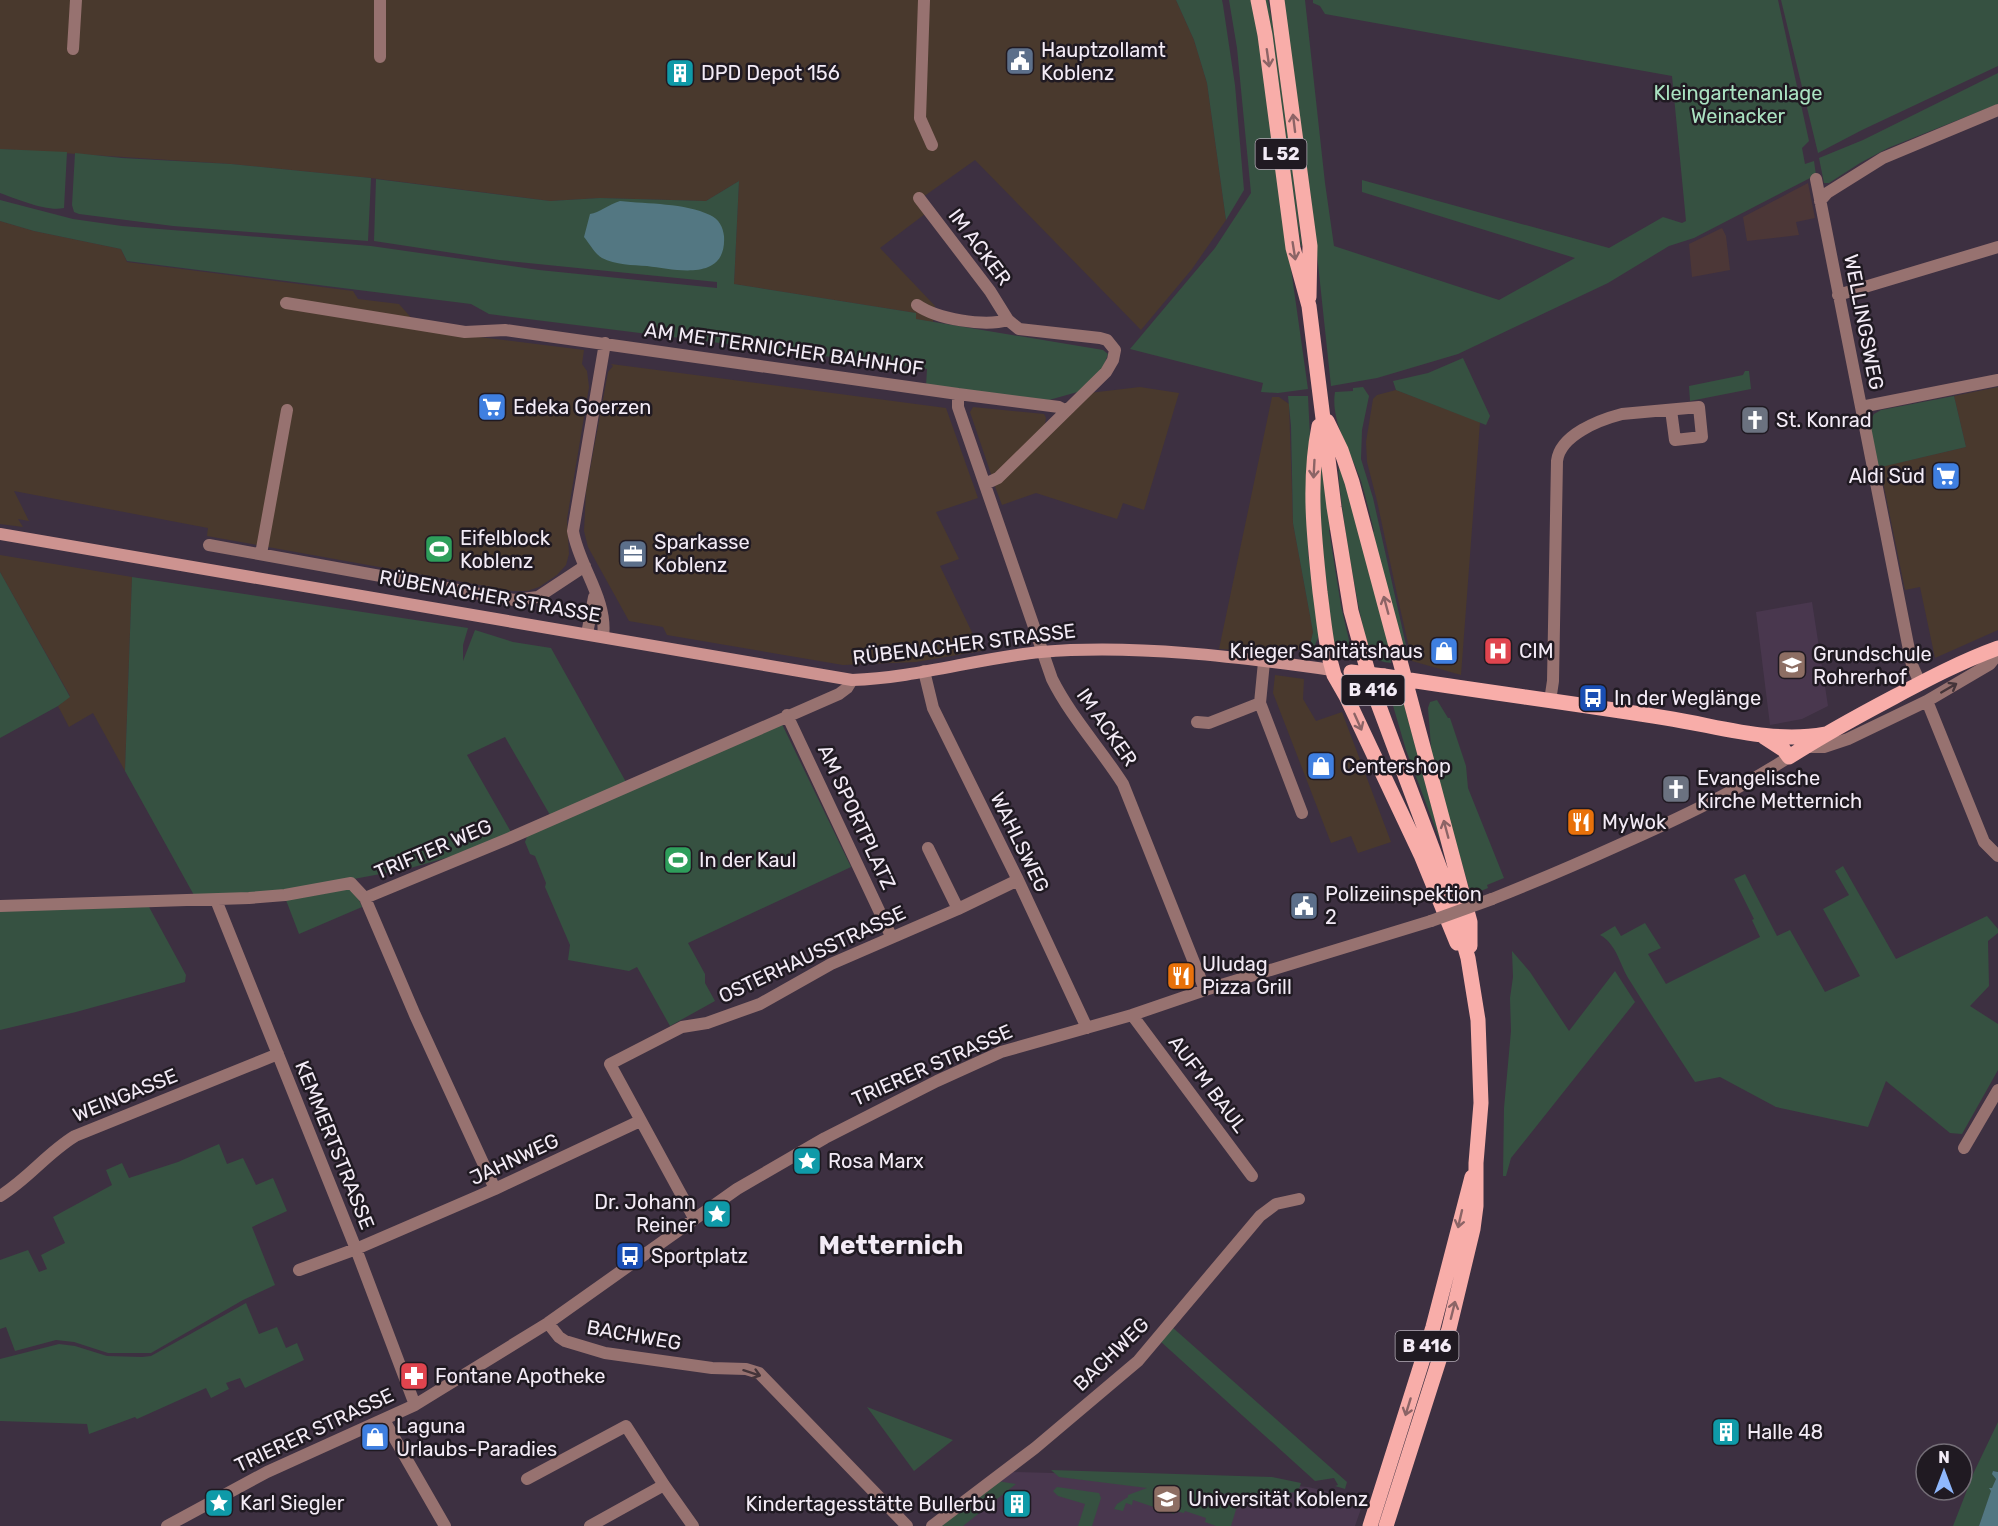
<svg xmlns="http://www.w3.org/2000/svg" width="1998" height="1526" viewBox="0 0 1998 1526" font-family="Rubik,sans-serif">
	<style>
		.commercial { fill: #49392d }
		.industrial { fill: #4c3737 }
		.built { fill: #49374e }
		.green { fill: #365141 }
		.water { fill: #537782 }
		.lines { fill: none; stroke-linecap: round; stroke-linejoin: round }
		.street { stroke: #977270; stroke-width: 12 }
		.secondary { stroke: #cd9390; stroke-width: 12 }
		.primary { stroke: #f8ada9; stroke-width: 15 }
		.street-bridge { stroke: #977270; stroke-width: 12 }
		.primary-bridge { stroke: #f8ada9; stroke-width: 15 }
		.oneway { stroke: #8c6466 }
		.oneway2 { stroke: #443439 }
		.labels { text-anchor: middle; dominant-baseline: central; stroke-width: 5; stroke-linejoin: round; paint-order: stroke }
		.shield { fill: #201a22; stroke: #b4acb6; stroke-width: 1.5 }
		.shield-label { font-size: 18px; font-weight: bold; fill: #f3ebf6 }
		.poi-label { font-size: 20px; fill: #f3ebf6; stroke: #201a22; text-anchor: start }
		.park-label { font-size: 20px; fill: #aae2c1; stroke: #201a22 }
		.street-label { font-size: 20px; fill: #f3ebf6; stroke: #201a22 }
		.district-label { font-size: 26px; font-weight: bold; fill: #f3ebf6; stroke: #201a22 }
	</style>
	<rect width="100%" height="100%" fill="#3d3041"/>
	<path class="commercial" d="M0 0H1176L1194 40 1207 83 1226 220 1192 269 1141 330 975 160 916 202 925 214 880 248 935 306 933 322 915 319 916 313 734 284 739 181 706 201 600 198 550 201 371 178 231 164 0 149Z
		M0 221 34 231 121 249 127 262 353 291 358 299 399 304 422 330 584 350 582 364 587 371 589 387 567 519 569 554 566 565 557 575 539 587 527 591H513L207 536 208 528 14 491 29 521 18 519 23 527 0 524Z
		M611 364 946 408 978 498 936 512 959 559 940 566 981 651 916 662 843 665 667 635 663 627 629 621 588 547 584 531 586 491 608 372 613 366Z
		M1140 387 1179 393 1144 510 1123 503 1117 519 1036 493 1002 505 994 484 1089 393Z
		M1998 387V630L1935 658 1920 587 1905 590 1880 467 1966 447 1954 396Z
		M1396 390 1480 422 1461 675 1412 661 1398 599 1377 501 1367 462 1366 442 1373 399 1377 395Z
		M1272 397H1279L1289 404 1293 523 1313 632 1310 645 1291 653 1219 649Z
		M973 407 1044 414 1046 418 1045 425 992 477 970 412Z
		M0 555 132 577 125 771 93 713 69 727 58 706 70 696 0 572Z
		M1275 675 1304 679 1303 699 1316 721 1342 712 1391 842 1358 853 1351 836 1331 843 1273 693Z"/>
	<path class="industrial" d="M1808 183 1815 218 1796 222 1799 235 1747 241 1743 217Z
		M1722 228 1726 236 1730 270 1692 277 1689 244Z"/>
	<path class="built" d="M1812 602 1828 706 1802 719 1770 725 1756 612Z
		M1013 1472 1199 1477 1308 1487 1364 1500 1355 1526H941Z"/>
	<path class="green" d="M1176 0H1222L1223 5 1235 85 1244 190 1226 220 1207 83 1194 40Z
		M1229 0H1251L1255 14 1308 389 1278 393 1261 392 1263 383 1130 349 1215 248 1251 193 1237 48Z
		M1264 0H1268L1277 46 1302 245 1301 247Z
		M1283 0H1305L1325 183 1334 246 1499 300 1575 258 1362 192V180L1609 248 1663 217 1682 223 1686 221 1672 76 1325 14 1320 6 1313 3V0H1778L1809 141 1802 148 1805 164 1814 161 1816 175 1694 238 1669 246 1608 283 1458 354 1377 378 1331 386 1311 198Z
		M1781 0H1998V66L1862 130 1818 153Z
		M1998 73V104L1888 148 1860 163 1829 183H1824L1819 158 1863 140Z
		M0 149 67 152 64 208C47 212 17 199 0 193Z
		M75 153 122 158 231 164 371 178 368 241 173 226 79 214 74 212 72 205Z
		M376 179 550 201 600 198 706 201 739 181 734 284 916 313V319L1103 350 1108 354 1103 368 1081 391 1049 400 926 386 927 369 489 314 471 304 127 261 121 249 34 231 0 221V200L73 219 122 226 371 246 539 270 717 288V282L499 260 374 241Z
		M1463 358 1490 416 1486 425 1396 390 1393 381 1428 373Z
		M1745 371H1749L1751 389 1690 401 1689 386 1743 375Z
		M1363 387 1369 396 1362 430 1361 459 1373 498 1408 654H1403L1372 532 1374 531C1370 515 1366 498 1361 481 1352 454 1330 422 1335 392L1353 391V388Z
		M1288 396H1308L1311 457 1308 552 1319 636 1314 647 1310 645 1313 632 1293 523 1291 426Z
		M1954 396 1966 447 1877 468 1869 423 1874 414 1881 410Z
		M1322 460 1330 530H1329L1341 606 1349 640 1348 658 1343 657V650L1334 649 1317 501Z
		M1339 466 1347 489 1389 645 1391 663C1383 662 1376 661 1371 653 1362 640 1335 479 1339 466Z
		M0 572 70 697 58 706 0 738Z
		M132 577 468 628 463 645V661L475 630 513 642 551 648 626 782 550 815 505 737 467 755 511 832 463 853 407 869 295 890 195 897 125 771Z
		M1389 692 1401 693 1442 846 1406 750Z
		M1437 700 1448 718H1450L1466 766 1468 788 1504 878 1487 885 1488 888 1471 895 1432 759 1428 708 1430 702Z
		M781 722 851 867 688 943 705 974V983L715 1001 670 1026 637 967 629 971 568 960 570 945 545 887 546 883 535 856 530 854 525 842 528 834Z
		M1843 866 1896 959 1987 916 1998 929V933L1988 941 1989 986 1970 1006 1998 1024V1070L1962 1134 1950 1133 1886 1081 1868 1127 1776 1107 1720 1077 1695 1082C1673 1048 1651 1015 1630 981 1620 966 1617 944 1600 935L1615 926 1621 936 1645 923 1661 948 1648 954 1666 984 1760 937 1752 920 1754 919 1734 879 1745 874 1777 936 1790 930 1825 992 1860 976 1823 909 1849 895 1835 871Z
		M354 888 362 907 299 934 286 900Z
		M149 907 186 975 185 982 76 1012 0 1030V910Z
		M1512 951 1530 972 1569 1031 1615 971 1635 1002 1511 1158 1506 1176H1503L1504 1108 1511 1031 1510 998 1513 977Z
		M219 1144 227 1164 243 1158 256 1185 273 1178 287 1211 252 1227 275 1285 243 1300 151 1353H108L74 1342 56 1340 15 1351 6 1327 0 1329V1260L28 1250 39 1272 47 1269 41 1255 65 1243 53 1217 112 1185 106 1170 122 1163 129 1178 178 1162Z
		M246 1303 259 1334 277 1327 286 1348 297 1343 304 1360 245 1388 240 1378 226 1383 229 1389 211 1398 206 1388 137 1419 135 1417 89 1434 87 1424 0 1421V1359L59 1344 75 1346 107 1356 142 1357 151 1356Z
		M1172 1327 1347 1482 1345 1489 1335 1486 1338 1485 1334 1478 1315 1481 1160 1341Z
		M867 1407 953 1440 914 1471Z
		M1998 1422V1472L1993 1471 1996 1479 1979 1526H1953L1974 1472Z
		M1051 1470 1239 1476 1272 1477 1301 1483 1298 1492 1284 1493 1281 1503H1266L1241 1495 1227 1493 1210 1499 1196 1500 1205 1503H1238L1231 1526H1216L1205 1522 1206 1518 1185 1511 1184 1513 1175 1511 1174 1514 1133 1500 1132 1505 1126 1503 1123 1511 1114 1509 1117 1504 1128 1497V1495L1147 1488 1059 1477Z
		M997 1481 1016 1484 963 1526H941Z
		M1057 1487 1099 1493 1101 1498 1092 1526H1078L1085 1504 1058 1496 1053 1491Z"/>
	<path class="water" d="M620 201C648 204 685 203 710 215 719 219 723 227 724 236 727 282 677 270 647 266 633 265 615 265 602 258 595 254 589 243 584 237L590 214C599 213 609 204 620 201Z
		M1993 1471 1998 1472V1526H1979L1991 1491 1989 1488H1992L1996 1479 1992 1474Z"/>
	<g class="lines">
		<path class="street" d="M924 0 920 118 932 145
			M73 49 76 0
			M380 57V0
			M1816 179 1912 665 1920 683
			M919 198 990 291 1008 320 1019 329 1100 338 1107 340 1115 350 1113 360 1106 372 998 478 985 484
			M1820 201 1827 193 1883 158 1998 110
			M1838 295 1998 247
			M286 303 465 332 505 330 958 394
			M917 305C937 319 984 327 1008 320
			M1861 407 1998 380
			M1065 410 1059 407 958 394V407L1052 679C1071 717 1100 748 1123 784L1205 990
			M209 545 514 600 538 597 585 566
			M261 554 287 410
			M587 634 594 597
			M603 637C608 599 579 567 573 531L605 343
			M1264 662 1260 703 1302 813
			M924 671 933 708 1018 880 1087 1028
			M1550 701 1553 681 1557 461C1560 435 1599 420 1622 414L1699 407 1702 437 1675 440 1671 410
			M1927 701 1984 842 1998 856
			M787 715 891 936
			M1197 722 1209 723 1260 703
			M1803 747H1824L1848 739 1927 701 1990 664 1998 654
			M928 848 958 909
			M365 898 510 838 839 694 847 688 852 680
			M1492 899C1535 882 1577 864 1619 845 1678 819 1735 792 1789 757
			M216 900 356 1249 415 1405
			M0 906 249 898 285 895 351 883 365 898 415 1015 495 1189
			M1132 1015 1252 1176
			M1964 1148 1998 1090
			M0 1196C28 1179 47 1153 75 1136L278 1054
			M694 1218 610 1064 682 1027 707 1023 760 1004 831 964 958 909 1018 880
			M299 1270 356 1249 495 1189 640 1121
			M548 1323 559 1337 565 1341 605 1353 712 1368 746 1369 759 1373 907 1526
			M384 1420 445 1526
			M527 1479 626 1426 664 1485 693 1526
			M167 1526 267 1472 415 1405 548 1323 737 1189 825 1138 937 1081 1001 1052 1132 1015 1205 990 1431 921
			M590 1526 664 1485
			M932 1526 1035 1448 1138 1361 1260 1216 1276 1204 1299 1199"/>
		<path class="secondary" d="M0 534 852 680C916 678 978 658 1041 652 1135 644 1239 657 1332 670"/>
		<path class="primary" d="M1258 0 1265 35 1293 248 1309 306 1334 507 1351 611 1373 690 1452 901 1468 958 1478 1020 1481 1103 1476 1163V1206L1473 1229 1449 1329 1386 1526
			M1277 0 1310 246 1309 297
			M1327 421 1341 450 1352 482 1470 922V946
			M1319 426C1308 481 1314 537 1320 592 1323 614 1325 637 1330 660L1334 675 1346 696 1421 855 1457 943
			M1384 676C1478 691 1572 703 1666 718 1718 726 1772 744 1825 734
			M1764 737 1784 750 1789 757C1823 735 1858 716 1894 697 1928 679 1962 661 1998 648
			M1370 1526 1433 1327 1472 1177"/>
		<path class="street-bridge" d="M1431 921 1492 899"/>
		<path class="primary-bridge" d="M1351 672 1384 676"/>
	</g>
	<defs><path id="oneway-shaft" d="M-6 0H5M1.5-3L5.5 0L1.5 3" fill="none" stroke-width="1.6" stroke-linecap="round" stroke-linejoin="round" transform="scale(1.5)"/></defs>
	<g class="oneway">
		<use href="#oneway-shaft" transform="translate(1268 58) rotate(82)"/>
		<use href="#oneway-shaft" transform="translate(1294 123) rotate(-97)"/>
		<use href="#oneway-shaft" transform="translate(1294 251) rotate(81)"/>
		<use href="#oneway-shaft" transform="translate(1314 469) rotate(93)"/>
		<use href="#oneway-shaft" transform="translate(1386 605) rotate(-105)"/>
		<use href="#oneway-shaft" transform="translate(1358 722) rotate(66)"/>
		<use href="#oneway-shaft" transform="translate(1446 829) rotate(-105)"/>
		<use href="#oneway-shaft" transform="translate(1460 1219) rotate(103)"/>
		<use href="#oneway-shaft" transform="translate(1453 1310) rotate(-76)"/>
		<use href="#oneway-shaft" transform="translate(1408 1407) rotate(107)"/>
	</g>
	<g class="oneway2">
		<use href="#oneway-shaft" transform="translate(1949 688) rotate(-30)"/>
		<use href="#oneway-shaft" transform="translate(752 1373) rotate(18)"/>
	</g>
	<defs>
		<g id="civic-square" transform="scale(1.5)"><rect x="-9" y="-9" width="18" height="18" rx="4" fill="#5c6f8a" stroke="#201a22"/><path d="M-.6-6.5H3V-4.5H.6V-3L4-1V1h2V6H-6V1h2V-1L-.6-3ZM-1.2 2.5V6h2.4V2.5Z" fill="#fff"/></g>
		<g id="building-square" transform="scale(1.5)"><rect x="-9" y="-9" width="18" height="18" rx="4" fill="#0f9aa8" stroke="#201a22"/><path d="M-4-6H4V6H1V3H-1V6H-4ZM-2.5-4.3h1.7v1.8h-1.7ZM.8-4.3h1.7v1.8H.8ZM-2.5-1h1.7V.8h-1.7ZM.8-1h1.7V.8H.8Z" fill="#fff"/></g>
		<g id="supermarket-square" transform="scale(1.5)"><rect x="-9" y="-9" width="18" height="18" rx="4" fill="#3f7fe0" stroke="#201a22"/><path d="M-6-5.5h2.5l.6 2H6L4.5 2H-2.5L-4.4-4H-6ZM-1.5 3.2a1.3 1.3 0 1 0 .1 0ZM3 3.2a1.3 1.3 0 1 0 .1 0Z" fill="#fff"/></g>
		<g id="church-square" transform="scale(1.5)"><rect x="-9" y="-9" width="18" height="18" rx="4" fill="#6b7280" stroke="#201a22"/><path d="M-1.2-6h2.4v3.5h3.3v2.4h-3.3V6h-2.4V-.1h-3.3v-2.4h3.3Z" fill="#fff"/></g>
		<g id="stadium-square" transform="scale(1.5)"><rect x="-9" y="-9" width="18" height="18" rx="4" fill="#2e9e5b" stroke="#201a22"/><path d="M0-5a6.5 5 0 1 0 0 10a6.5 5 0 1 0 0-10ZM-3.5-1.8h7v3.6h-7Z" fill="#fff"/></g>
		<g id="office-square" transform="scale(1.5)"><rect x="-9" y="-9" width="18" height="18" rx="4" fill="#5c6f8a" stroke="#201a22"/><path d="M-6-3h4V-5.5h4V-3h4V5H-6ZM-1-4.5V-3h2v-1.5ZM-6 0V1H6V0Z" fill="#fff"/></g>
		<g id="shop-square" transform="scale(1.5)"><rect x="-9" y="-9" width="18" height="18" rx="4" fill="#3f7fe0" stroke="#201a22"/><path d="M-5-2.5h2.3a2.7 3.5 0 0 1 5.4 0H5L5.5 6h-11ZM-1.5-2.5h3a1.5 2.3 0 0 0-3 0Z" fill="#fff"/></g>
		<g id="hospital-square" transform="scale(1.5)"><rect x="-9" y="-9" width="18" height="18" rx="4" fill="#e0444e" stroke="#201a22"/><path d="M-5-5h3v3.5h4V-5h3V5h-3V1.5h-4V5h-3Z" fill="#fff"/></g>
		<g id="school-square" transform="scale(1.5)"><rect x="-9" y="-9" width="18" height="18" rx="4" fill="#8d6e63" stroke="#201a22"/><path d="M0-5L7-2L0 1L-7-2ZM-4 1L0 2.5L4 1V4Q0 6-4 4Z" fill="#fff"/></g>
		<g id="bus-square" transform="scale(1.5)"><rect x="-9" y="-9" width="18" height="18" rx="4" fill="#1a4fb4" stroke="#201a22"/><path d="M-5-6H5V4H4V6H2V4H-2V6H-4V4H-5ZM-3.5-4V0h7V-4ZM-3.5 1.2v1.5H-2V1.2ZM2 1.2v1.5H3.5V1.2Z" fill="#fff"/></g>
		<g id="restaurant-square" transform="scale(1.5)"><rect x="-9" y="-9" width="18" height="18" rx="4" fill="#e8710a" stroke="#201a22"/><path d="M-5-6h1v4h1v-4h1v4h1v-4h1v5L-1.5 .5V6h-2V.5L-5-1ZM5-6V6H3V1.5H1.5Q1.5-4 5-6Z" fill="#fff"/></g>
		<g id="sight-square" transform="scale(1.5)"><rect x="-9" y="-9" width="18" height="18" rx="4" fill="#0f9aa8" stroke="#201a22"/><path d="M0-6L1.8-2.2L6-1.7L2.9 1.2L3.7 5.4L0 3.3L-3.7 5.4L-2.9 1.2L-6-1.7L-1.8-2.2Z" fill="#fff"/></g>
		<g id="pharmacy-square" transform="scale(1.5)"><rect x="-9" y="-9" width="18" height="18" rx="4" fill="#e0444e" stroke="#201a22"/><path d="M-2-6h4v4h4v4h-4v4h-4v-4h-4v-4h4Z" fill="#fff"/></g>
		<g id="university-square" transform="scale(1.5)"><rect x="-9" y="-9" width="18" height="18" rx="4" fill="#8d6e63" stroke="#201a22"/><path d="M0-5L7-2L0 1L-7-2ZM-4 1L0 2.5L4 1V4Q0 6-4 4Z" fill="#fff"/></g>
	</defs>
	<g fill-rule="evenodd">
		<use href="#civic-square" x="1020" y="61"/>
		<use href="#building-square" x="680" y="73"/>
		<use href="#supermarket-square" x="492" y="407"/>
		<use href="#church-square" x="1755" y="420"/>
		<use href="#supermarket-square" x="1946" y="476"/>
		<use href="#stadium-square" x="439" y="549"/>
		<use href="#office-square" x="633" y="554"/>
		<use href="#shop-square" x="1444" y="651"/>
		<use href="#hospital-square" x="1498" y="651"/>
		<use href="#school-square" x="1792" y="665"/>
		<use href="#bus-square" x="1593" y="698"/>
		<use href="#shop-square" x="1321" y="766"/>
		<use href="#church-square" x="1676" y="789"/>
		<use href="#restaurant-square" x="1581" y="822"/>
		<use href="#stadium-square" x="678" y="860"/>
		<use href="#civic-square" x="1304" y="906"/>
		<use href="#restaurant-square" x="1181" y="976"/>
		<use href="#sight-square" x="807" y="1161"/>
		<use href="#sight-square" x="717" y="1214"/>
		<use href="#bus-square" x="630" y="1256"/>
		<use href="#pharmacy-square" x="414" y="1376"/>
		<use href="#building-square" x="1726" y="1432"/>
		<use href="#shop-square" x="375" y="1437"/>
		<use href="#university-square" x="1167" y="1499"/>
		<use href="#sight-square" x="219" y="1503"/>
		<use href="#building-square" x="1017" y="1504"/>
	</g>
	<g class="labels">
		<g class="shield">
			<rect x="1255.5" y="139" width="51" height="30" rx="4.5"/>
			<rect x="1341.5" y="675" width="63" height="30" rx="4.5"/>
			<rect x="1395.5" y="1331" width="63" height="30" rx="4.5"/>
		</g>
		<g class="shield-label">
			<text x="1281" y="154">L 52</text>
			<text x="1373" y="690">B 416</text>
			<text x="1427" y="1346">B 416</text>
		</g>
		<g class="poi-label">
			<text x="1041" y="50">Hauptzollamt<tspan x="1041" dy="23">Koblenz</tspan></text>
			<text x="701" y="73">DPD Depot 156</text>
			<text x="513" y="407">Edeka Goerzen</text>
			<text x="1776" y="420">St. Konrad</text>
			<text x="1925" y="476" text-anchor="end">Aldi Süd</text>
			<text x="460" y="538">Eifelblock<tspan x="460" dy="23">Koblenz</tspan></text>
			<text x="654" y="542">Sparkasse<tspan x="654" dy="23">Koblenz</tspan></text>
			<text x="1423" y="651" text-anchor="end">Krieger Sanitätshaus</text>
			<text x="1519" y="651">CIM</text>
			<text x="1813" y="654">Grundschule<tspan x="1813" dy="23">Rohrerhof</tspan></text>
			<text x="1614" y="698">In der Weglänge</text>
			<text x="1342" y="766">Centershop</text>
			<text x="1697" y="778">Evangelische<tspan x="1697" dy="23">Kirche Metternich</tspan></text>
			<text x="1602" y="822">MyWok</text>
			<text x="699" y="860">In der Kaul</text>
			<text x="1325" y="894">Polizeiinspektion<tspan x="1325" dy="23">2</tspan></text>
			<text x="1202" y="964">Uludag<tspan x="1202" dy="23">Pizza Grill</tspan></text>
			<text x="828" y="1161">Rosa Marx</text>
			<text x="696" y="1202" text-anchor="end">Dr. Johann<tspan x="696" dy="23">Reiner</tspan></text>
			<text x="651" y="1256">Sportplatz</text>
			<text x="435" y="1376">Fontane Apotheke</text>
			<text x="396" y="1426">Laguna<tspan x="396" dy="23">Urlaubs-Paradies</tspan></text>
			<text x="1747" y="1432">Halle 48</text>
			<text x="1188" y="1499">Universität Koblenz</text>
			<text x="240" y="1503">Karl Siegler</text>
			<text x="996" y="1504" text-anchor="end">Kindertagesstätte Bullerbü</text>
		</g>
		<g class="park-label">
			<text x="1738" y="93">Kleingartenanlage<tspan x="1738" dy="23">Weinacker</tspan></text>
		</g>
		<g class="street-label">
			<text transform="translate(980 247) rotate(53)">IM ACKER</text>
			<text transform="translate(1864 322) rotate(79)">WELLINGSWEG</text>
			<text transform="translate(784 349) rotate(8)">AM METTERNICHER BAHNHOF</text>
			<text transform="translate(490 596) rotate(10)">RÜBENACHER STRASSE</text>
			<text transform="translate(964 644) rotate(-7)">RÜBENACHER STRASSE</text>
			<text transform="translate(1107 727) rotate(55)">IM ACKER</text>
			<text transform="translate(857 817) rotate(65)">AM SPORTPLATZ</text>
			<text transform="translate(1020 842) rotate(64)">WAHLSWEG</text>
			<text transform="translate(433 849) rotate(-23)">TRIFTER WEG</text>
			<text transform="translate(812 954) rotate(-25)">OSTERHAUSSTRASSE</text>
			<text transform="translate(932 1065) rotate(-24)">TRIERER STRASSE</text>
			<text transform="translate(1208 1084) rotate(53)">AUF'M BAUL</text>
			<text transform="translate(125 1095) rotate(-22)">WEINGASSE</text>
			<text transform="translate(335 1145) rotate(68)">KEMMERTSTRASSE</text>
			<text transform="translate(514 1159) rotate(-25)">JAHNWEG</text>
			<text transform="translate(634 1335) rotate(10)">BACHWEG</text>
			<text transform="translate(1111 1354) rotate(-44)">BACHWEG</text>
			<text transform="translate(314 1430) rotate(-25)">TRIERER STRASSE</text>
		</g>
		<g class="district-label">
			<text x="891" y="1245">Metternich</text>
		</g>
	</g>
	<g transform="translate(1944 1472)"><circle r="28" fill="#201a22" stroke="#746e77" stroke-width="1.5"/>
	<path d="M0-4.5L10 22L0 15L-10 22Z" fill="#8fb8fd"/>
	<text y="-9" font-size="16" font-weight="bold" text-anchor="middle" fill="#f3ebf6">N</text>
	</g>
</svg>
